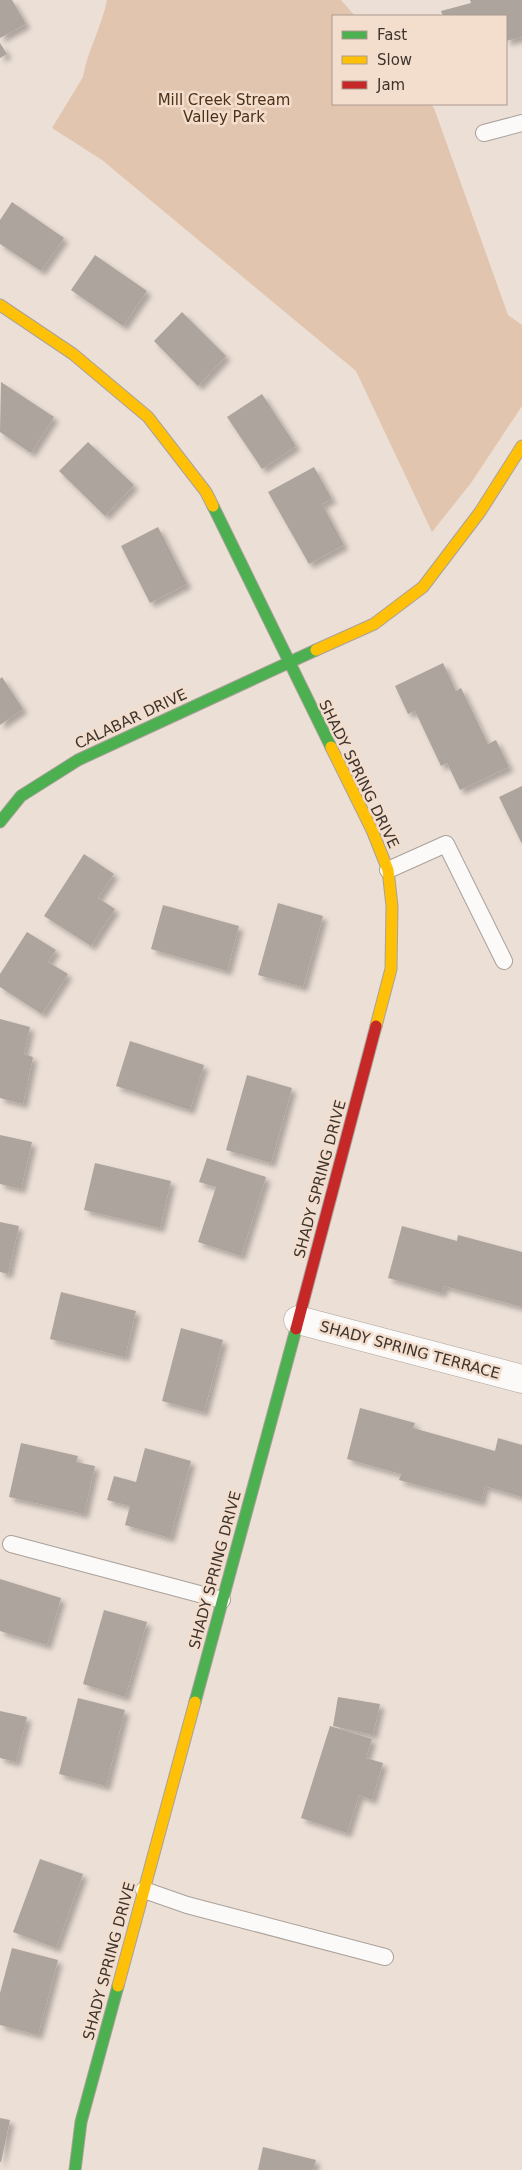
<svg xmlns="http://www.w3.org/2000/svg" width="522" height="2170" viewBox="0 0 522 2170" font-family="'DejaVu Sans',sans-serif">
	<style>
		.green { fill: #e2c5ae }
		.building { fill: #aca49d; filter: url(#shadow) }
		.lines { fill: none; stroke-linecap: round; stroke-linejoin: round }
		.lane-casing { stroke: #aaa19a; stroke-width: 18 }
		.street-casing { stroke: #aaa19a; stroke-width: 29 }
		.fast-casing { stroke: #aaa19a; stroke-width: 13 }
		.slow-casing { stroke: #aaa19a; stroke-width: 13 }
		.jam-casing { stroke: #aaa19a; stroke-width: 13 }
		.lane { stroke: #fcfaf9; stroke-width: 16 }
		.street { stroke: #fcfaf9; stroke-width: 28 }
		.fast { stroke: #4caf50; stroke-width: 11 }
		.slow { stroke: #ffc107; stroke-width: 11 }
		.jam { stroke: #c62828; stroke-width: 11 }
		.labels { text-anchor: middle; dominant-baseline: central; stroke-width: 5; stroke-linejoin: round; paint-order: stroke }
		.park-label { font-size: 15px; fill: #4d3018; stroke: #f3dece }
		.street-label { font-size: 15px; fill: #3d342e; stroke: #f3dece }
	</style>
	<defs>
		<filter id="shadow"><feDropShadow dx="4.5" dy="4.5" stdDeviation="2.5" flood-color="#0004"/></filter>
	</defs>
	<rect width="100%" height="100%" fill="#ebdfd6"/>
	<path class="green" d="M107 0H341L355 16H333V104H430L434 108 508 315 522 325V406L471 483 432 532 356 371 102 160 52 128 83 77C87 52 102 26 107 0Z"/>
	<path class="building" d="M0 0H12L26 24 0 38Z
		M470 0H522V37L506 41V16H443L441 11 471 3Z
		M0 43 7 54 0 58Z
		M12 202 64 238 41 271 0 244V220Z
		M95 255 147 291 123 326 71 290Z
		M182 312 226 356 198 386 154 341Z
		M1 382 54 417 31 453 0 432Z
		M262 394 296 446 262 469 227 417Z
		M88 442 134 485 105 516 59 471Z
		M314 467 332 499 322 504 344 545 309 564 268 492Z
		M158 527 187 584 150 603 121 546Z
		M443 663 456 691 461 688 488 744 496 740 509 767 460 790 447 763 441 766 415 711 408 714 395 686Z
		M2 677 23 709 0 725V679Z
		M522 786V844L499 797Z
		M84 854 114 874 98 898 115 909 91 946 44 916Z
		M278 903 323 916 303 987 258 975Z
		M163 905 239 926 227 971 151 949Z
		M27 932 56 950 48 962 68 974 42 1014 0 987V974Z
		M0 1019 30 1027 24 1054 33 1057 23 1104 0 1098Z
		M130 1041 204 1065 190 1110 116 1086Z
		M247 1075 292 1088 271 1163 226 1150Z
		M0 1135 32 1142 21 1189 0 1184Z
		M207 1158 266 1177 241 1256 198 1242 216 1187 199 1182Z
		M95 1163 171 1181 160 1228 84 1210Z
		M0 1222 19 1226 8 1274 0 1272Z
		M402 1226 457 1241 458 1235 522 1252V1307L444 1286 442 1293 388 1278Z
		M61 1292 136 1311 125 1357 50 1339Z
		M181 1328 223 1340 204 1412 162 1401Z
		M360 1408 415 1423 413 1428 495 1451 498 1438 522 1445V1497L485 1486 481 1502 399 1480 401 1474 347 1459Z
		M21 1443 78 1456 76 1462 95 1466 84 1514 9 1497Z
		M145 1448 191 1461 170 1538 125 1525 130 1506 107 1500 114 1476 136 1482Z
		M0 1579 61 1598 47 1645 0 1631Z
		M104 1610 147 1622 125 1697 83 1684Z
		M338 1697 380 1704 373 1735 333 1726Z
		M78 1698 125 1710 106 1786 59 1774Z
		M0 1711 27 1717 16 1762 0 1758Z
		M330 1726 372 1739 366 1758 383 1763 372 1800 359 1795 347 1833 301 1818Z
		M40 1859 83 1874 56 1948 13 1932Z
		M12 1948 58 1960 38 2035 0 2025V1993Z
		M0 2118 10 2120 1 2162H0Z
		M263 2147 316 2160 313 2170H258Z"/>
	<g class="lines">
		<g class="lane-casing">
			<path id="lane" d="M484 133 522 123
				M388 870 446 844 504 961
				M11 1544 222 1600
				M144 1890 187 1905 385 1957"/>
		</g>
		<g class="street-casing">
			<path id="street" d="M298 1320 522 1379"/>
		</g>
		<g class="fast-casing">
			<path id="fast" d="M213 506 331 747
				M0 822 21 796 78 760 316 650
				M195 1702 296 1329
				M75 2170 81 2122 118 1986"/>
		</g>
		<g class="slow-casing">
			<path id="slow" d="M0 305 73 354 148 417 206 492 213 506
				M316 650 374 624 423 587 480 512 522 446
				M331 747 372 830 388 870 392 906 391 969 376 1026
				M118 1986 195 1702"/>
		</g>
		<g class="jam-casing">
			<path id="jam" d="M296 1329 376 1026"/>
		</g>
		<use href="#lane" class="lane"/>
		<use href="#street" class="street"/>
		<use href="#fast" class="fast"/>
		<use href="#slow" class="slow"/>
		<use href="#jam" class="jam"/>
	</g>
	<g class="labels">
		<g class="park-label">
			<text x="224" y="100">Mill Creek Stream<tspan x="224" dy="17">Valley Park</tspan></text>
		</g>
		<g class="street-label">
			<text transform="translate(131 719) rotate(-25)">CALABAR DRIVE</text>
			<text transform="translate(359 774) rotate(64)">SHADY SPRING DRIVE</text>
			<text transform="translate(320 1179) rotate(-75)">SHADY SPRING DRIVE</text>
			<text transform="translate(410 1350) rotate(15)">SHADY SPRING TERRACE</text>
			<text transform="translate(215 1570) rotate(-75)">SHADY SPRING DRIVE</text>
			<text transform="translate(109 1961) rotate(-75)">SHADY SPRING DRIVE</text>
		</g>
	</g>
	<rect x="332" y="15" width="175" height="90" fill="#f3dece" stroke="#aa9a8e"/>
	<rect x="342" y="31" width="25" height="8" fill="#4caf50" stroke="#aa9a8e"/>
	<text x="377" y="40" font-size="15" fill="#3d342e">Fast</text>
	<rect x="342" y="56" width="25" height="8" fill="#ffc107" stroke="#aa9a8e"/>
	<text x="377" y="65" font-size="15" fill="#3d342e">Slow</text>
	<rect x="342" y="81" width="25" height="8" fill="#c62828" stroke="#aa9a8e"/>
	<text x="377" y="90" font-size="15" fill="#3d342e">Jam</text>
</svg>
